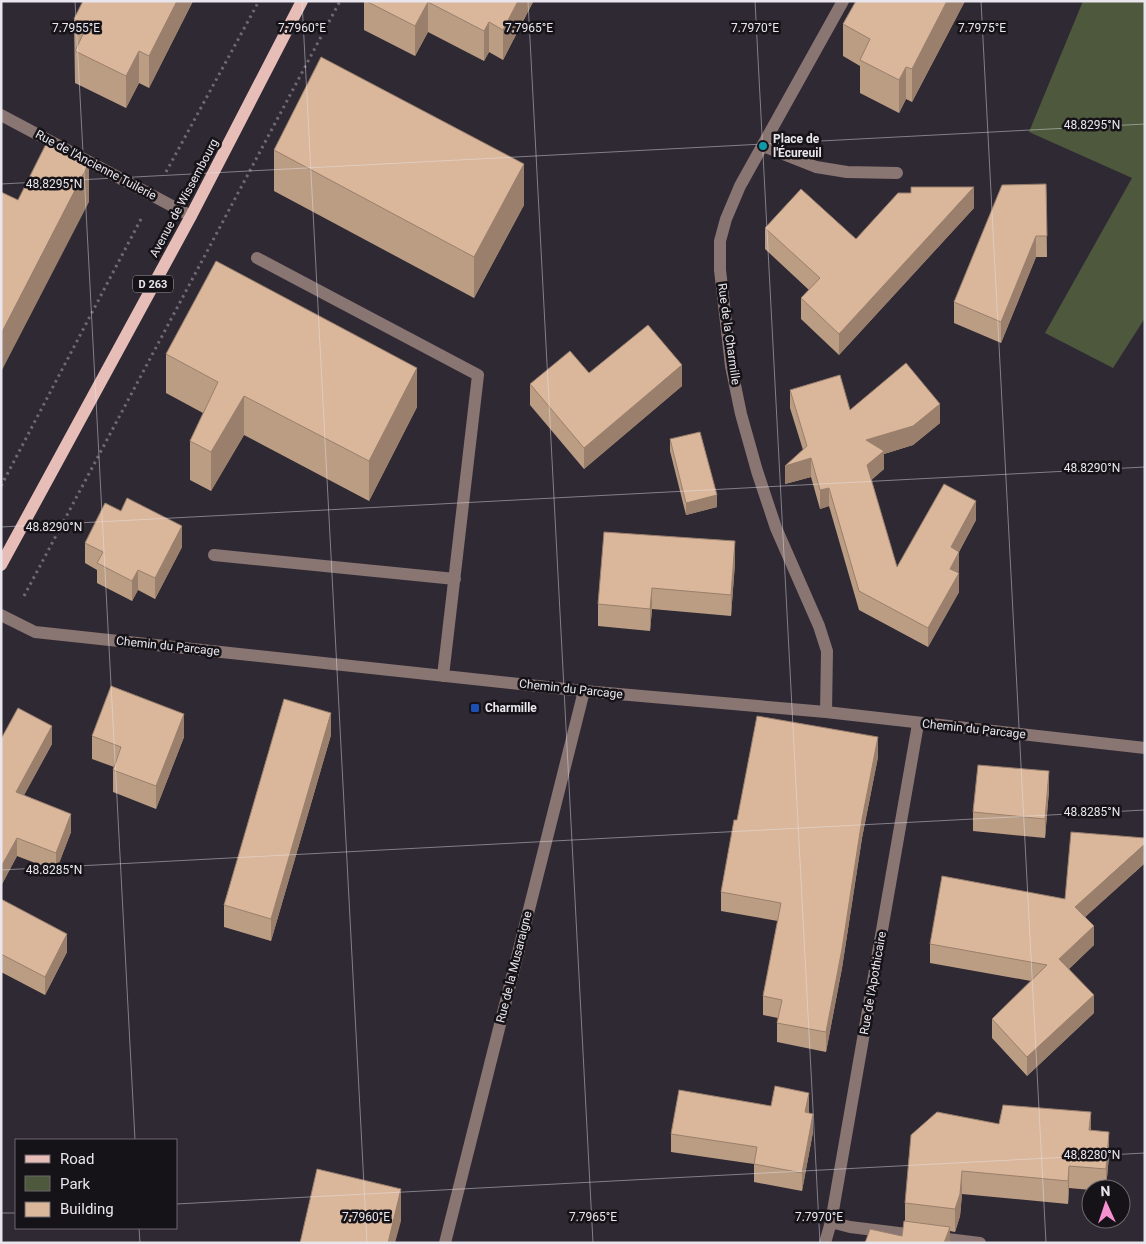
<svg xmlns="http://www.w3.org/2000/svg" width="1146" height="1244" viewBox="0 0 1146 1244" font-family="Roboto,sans-serif">
	<style>
		.green { fill: #4e583d }
		.lines { fill: none; stroke-linecap: round; stroke-linejoin: round }
		.path { stroke: #6e6973; stroke-width: 3; stroke-dasharray: 2.5 4; stroke-linecap: butt }
		.minor { stroke: #897572; stroke-width: 12 }
		.major { stroke: #e7beb7; stroke-width: 12 }
		.wall { fill: #bb9d84 }
		.shaded-wall { fill: #997f6c }
		.building { fill: #dab69a; stroke: #997f6c }
		.ticks { fill: none; stroke: #e9e6ed; stroke-width: 1; stroke-opacity: 0.45 }
		.culture-dot { fill: #0f9aa8; stroke: #161318; stroke-width: 2 }
		.transit-dot { fill: #1a4fb4; stroke: #161318; stroke-width: 2 }
		.labels { text-anchor: middle; dominant-baseline: central; stroke-width: 5; stroke-linejoin: round; paint-order: stroke }
		.shield { fill: #161318; stroke: #aaa7ad; stroke-width: 1 }
		.shield-label { font-size: 11px; font-weight: bold; fill: #e9e6ed }
		.poi-label { font-size: 12px; font-weight: bold; fill: #e9e6ed; stroke: #161318; text-anchor: start }
		.street-label { font-size: 12px; fill: #e9e6ed; stroke: #161318 }
		.ticks-label { font-size: 12px; text-anchor: middle; fill: #e9e6ed; stroke: #161318; stroke-width: 5; stroke-linejoin: round; paint-order: stroke }
	</style>
	<rect width="100%" height="100%" fill="#2f2934"/>
	<path class="green" d="M1083 1H1145V318L1113 368 1045 333 1132 178 1029 132Z"/>
	<g class="lines">
		<path class="path" d="M166 172 259 1
			M1 486 141 219
			M24 596 340 1"/>
		<path class="minor" d="M1 115 191 216
			M763 146 816 167 847 172 897 173
			M257 258 478 375 443 676
			M214 555 455 579
			M1 615 35 632 584 691 826 712 1145 748
			M826 712 827 651 819 626 776 528 757 471 741 414 731 366 720 270V241L726 219 740 186 843 1
			M831 1222 850 1227 980 1243
			M445 1243 584 691
			M825 1243 831 1222 918 724"/>
		<path class="major" d="M1 565 191 216 302 1"/>
	</g>
	<path class="wall" d="M83 1H193L149 88 139 83 126 108 75 83 74 19Z
		M364 1H533V2L503 60 489 52 484 61 428 32 415 56 364 30Z
		M856 1H965L912 102 906 99 899 113 860 93V66L843 56V24Z
		M274 150 524 205 474 298 274 191Z
		M1046 184 1047 257H1036L1001 343 954 323V302Z
		M974 208 839 355 801 319V298L809 290 765 249V228L856 239Z
		M166 354 417 407 369 501 244 435 211 491 190 480V441L203 413 166 393Z
		M589 373 682 386 584 469 530 405V384Z
		M790 390 850 410 940 423 913 445 884 454V469L871 480 897 567 976 520 959 552V570L958 573 959 592 928 647 859 610 829 506 820 509 811 477 785 484 803 450 790 408Z
		M670 439 717 507 686 515 670 451Z
		M85 543 182 547 155 599 138 590 132 601 97 583V570L85 563Z
		M735 563 731 616 652 609 650 631 598 626V604Z
		M331 735 271 941 224 927V905Z
		M92 736 184 737 156 809 113 792V770L114 767 92 759Z
		M1 739 52 744 24 795 71 832 56 871 17 856 1 886Z
		M878 757 862 838 842 968 826 1052 777 1042V1023L778 1018 763 1015V996L778 921 721 911V892L737 820Z
		M1049 790 1045 838 973 831V812Z
		M1145 863 1085 917 1094 945 1069 969 1094 1013 1027 1076 992 1038V1019L1031 981 930 963V944L1065 899Z
		M1 899 67 952 45 995 1 972Z
		M771 1106 809 1111V1113L813 1132 802 1191 754 1182V1164L671 1152V1134Z
		M999 1124 1091 1131 1109 1155 1106 1189H1091V1190L1069 1188 1068 1204 962 1194 960 1216 955 1232 950 1231V1243L902 1236 905 1221V1203Z"/>
	<path class="shaded-wall" d="M177 1H193L149 88V56Z
		M518 1H533V2L503 60V30Z
		M947 1H965L912 102V69Z
		M428 2V32L415 56V26Z
		M489 22V52L484 61V31Z
		M139 51V83L126 108V76Z
		M906 67V99L899 113V80Z
		M89 163V202L1 372V334Z
		M524 164V205L474 298V257Z
		M974 187V208L839 355V334Z
		M1036 236V257L1001 343V322Z
		M682 365V386L584 469V448Z
		M417 368V407L369 501V461Z
		M244 396V435L211 491V452Z
		M940 404V423L913 445 884 454V469L867 484 866 440Z
		M811 458V477L785 484V466Z
		M829 488V506L820 509V490Z
		M717 495V507L686 515V503Z
		M976 501V520L951 566V547Z
		M182 526V547L155 599V578Z
		M735 541V563L731 616V595Z
		M959 552V570L950 587V569Z
		M138 570V590L132 601V581Z
		M959 573V592L928 647V628Z
		M652 588V609L650 631V609Z
		M331 713V735L271 941V919Z
		M184 714V737L156 809V786Z
		M52 726V744L16 810V792Z
		M878 737V757L862 838 842 968 826 1052V1032L862 819Z
		M1049 771V790L1045 838V819Z
		M71 814V832L56 871V853Z
		M17 838V856L1 886V867Z
		M1145 844V863L1075 926V907Z
		M1094 926V945L1059 978V959Z
		M67 934V952L45 995V977Z
		M1094 995V1013L1027 1076V1057Z
		M809 1093V1111L805 1130V1112Z
		M1091 1112V1134L1089 1130Z
		M813 1114V1132L802 1191V1173Z
		M1109 1132V1155L1106 1189V1169Z
		M1069 1166V1188L1068 1204V1181Z
		M962 1171V1194L960 1216 955 1232V1209Z
		M401 1189V1221L395 1243H388Z
		M950 1227V1243H944Z"/>
	<path class="building" d="M83 1H177L149 56 139 51 126 76 75 51 87 26 74 19Z
		M366 1H518L503 30 489 22 484 31 428 2 415 26Z
		M856 1H947L912 69 906 67 899 80 860 60 870 39 843 24Z
		M321 57 524 164 474 257 274 150Z
		M47 142 89 163 1 334V192L18 200Z
		M1046 184 1047 236H1036L1001 322 954 302 1002 185Z
		M911 187H974L839 334 801 298 820 278 765 228 801 189 856 239 898 193H911Z
		M216 261 417 368 369 461 244 396 211 452 190 441 218 382 166 354Z
		M648 325 682 365 584 448 530 384 570 351 589 373Z
		M906 363 940 404 913 426 866 440 884 451 867 465 897 567 944 484 976 501 951 547 959 552 950 569 959 573 928 628 859 591 829 488 820 490 811 458 785 466 807 446 790 390 840 375 850 410Z
		M700 432 717 495 686 503 670 439Z
		M127 498 182 526 155 578 138 570 132 581 97 563 103 552 85 543 105 503 121 511Z
		M604 532 735 541 731 595 652 588 650 609 598 604Z
		M111 686 184 714 156 786 113 770 121 747 92 736Z
		M284 699 331 713 271 919 224 905Z
		M18 708 52 726 16 792 71 814 56 853 17 838 1 867V739Z
		M757 716 878 737 862 819 842 949 826 1032 777 1023 782 1000 763 996 781 903 721 892 734 820H737Z
		M978 765 1049 771 1045 819 973 812Z
		M1071 832 1145 838V844L1075 907 1094 926 1059 959 1094 995 1027 1057 992 1019 1047 965 930 944 942 876 1065 899Z
		M1 899 67 934 45 977 1 954Z
		M775 1086 809 1093 805 1112 813 1114 802 1173 754 1164 757 1147 671 1134 679 1090 771 1106Z
		M1003 1105 1091 1112 1089 1130 1109 1132 1106 1169 1069 1166 1068 1181 962 1171 960 1194 955 1209 905 1203 911 1135 937 1112 999 1124Z
		M317 1169 401 1189 388 1243H300Z
		M904 1221 950 1227 944 1243H865L870 1229 902 1236Z"/>
	<path class="ticks" d="M75 1 135 1140M302 1 367 1243M528 1 593 1243M755 1 820 1243M981 1 1046 1243M1 184 1145 124M1 527 1145 467M1 870 1145 810M176 1204 1145 1153M1 1213H16M139 1228 140 1243"/>
	<circle class="culture-dot" cx="763" cy="146" r="5"/>
	<rect class="transit-dot" x="470" y="703" width="10" height="10" rx="2.5"/>
	<g class="labels">
		<rect class="shield" x="133" y="275.5" width="40" height="17" rx="4"/>
		<g class="shield-label">
			<text x="153" y="284">D 263</text>
		</g>
		<g class="poi-label">
			<text x="773" y="139">Place de<tspan x="773" dy="14">l'Écureuil</tspan></text>
			<text x="485" y="708">Charmille</text>
		</g>
		<g class="street-label">
			<text transform="translate(96 165) rotate(28)">Rue de l'Ancienne Tuilerie</text>
			<text transform="translate(184 198) rotate(-62)">Avenue de Wissembourg</text>
			<text transform="translate(729 334) rotate(82)">Rue de la Charmille</text>
			<text transform="translate(168 646) rotate(6)">Chemin du Parcage</text>
			<text transform="translate(571 689) rotate(6)">Chemin du Parcage</text>
			<text transform="translate(974 729) rotate(6)">Chemin du Parcage</text>
			<text transform="translate(514 967) rotate(-76)">Rue de la Musaraigne</text>
			<text transform="translate(873 983) rotate(-80)">Rue de l'Apothicaire</text>
		</g>
	</g>
	<g class="ticks-label">
		<text x="76" y="32">7.7955°E</text>
		<text x="302" y="32">7.7960°E</text>
		<text x="529" y="32">7.7965°E</text>
		<text x="755" y="32">7.7970°E</text>
		<text x="982" y="32">7.7975°E</text>
		<text x="1092" y="129">48.8295°N</text>
		<text x="54" y="188">48.8295°N</text>
		<text x="1092" y="472">48.8290°N</text>
		<text x="54" y="531">48.8290°N</text>
		<text x="1092" y="816">48.8285°N</text>
		<text x="54" y="874">48.8285°N</text>
		<text x="1092" y="1159">48.8280°N</text>
		<text x="366" y="1221">7.7960°E</text>
		<text x="593" y="1221">7.7965°E</text>
		<text x="819" y="1221">7.7970°E</text>
	</g>
	<rect width="1146" height="1244" fill="none" stroke="#e9e6ed" stroke-width="5"/>
	<rect x="15" y="1139" width="162" height="90" fill="#161318" stroke="#6a676d"/>
	<rect x="25" y="1155" width="25" height="8" fill="#e7beb7" stroke="#6a676d"/>
	<text x="60" y="1164" font-size="15" fill="#e9e6ed">Road</text>
	<rect x="25" y="1176" width="25" height="15" fill="#4e583d" stroke="#6a676d"/>
	<text x="60" y="1189" font-size="15" fill="#e9e6ed">Park</text>
	<rect x="25" y="1202" width="25" height="15" fill="#dab69a" stroke="#6a676d"/>
	<text x="60" y="1214" font-size="15" fill="#e9e6ed">Building</text>
	<g transform="translate(1106 1204) rotate(357)"><circle r="24" fill="#161318" stroke="#6a676d"/>
	<path d="M0-4L9 19L0 12L-9 19Z" fill="#f690d0"/>
	<text y="-8" font-size="14" font-weight="bold" text-anchor="middle" fill="#e9e6ed">N</text>
	</g>
</svg>
